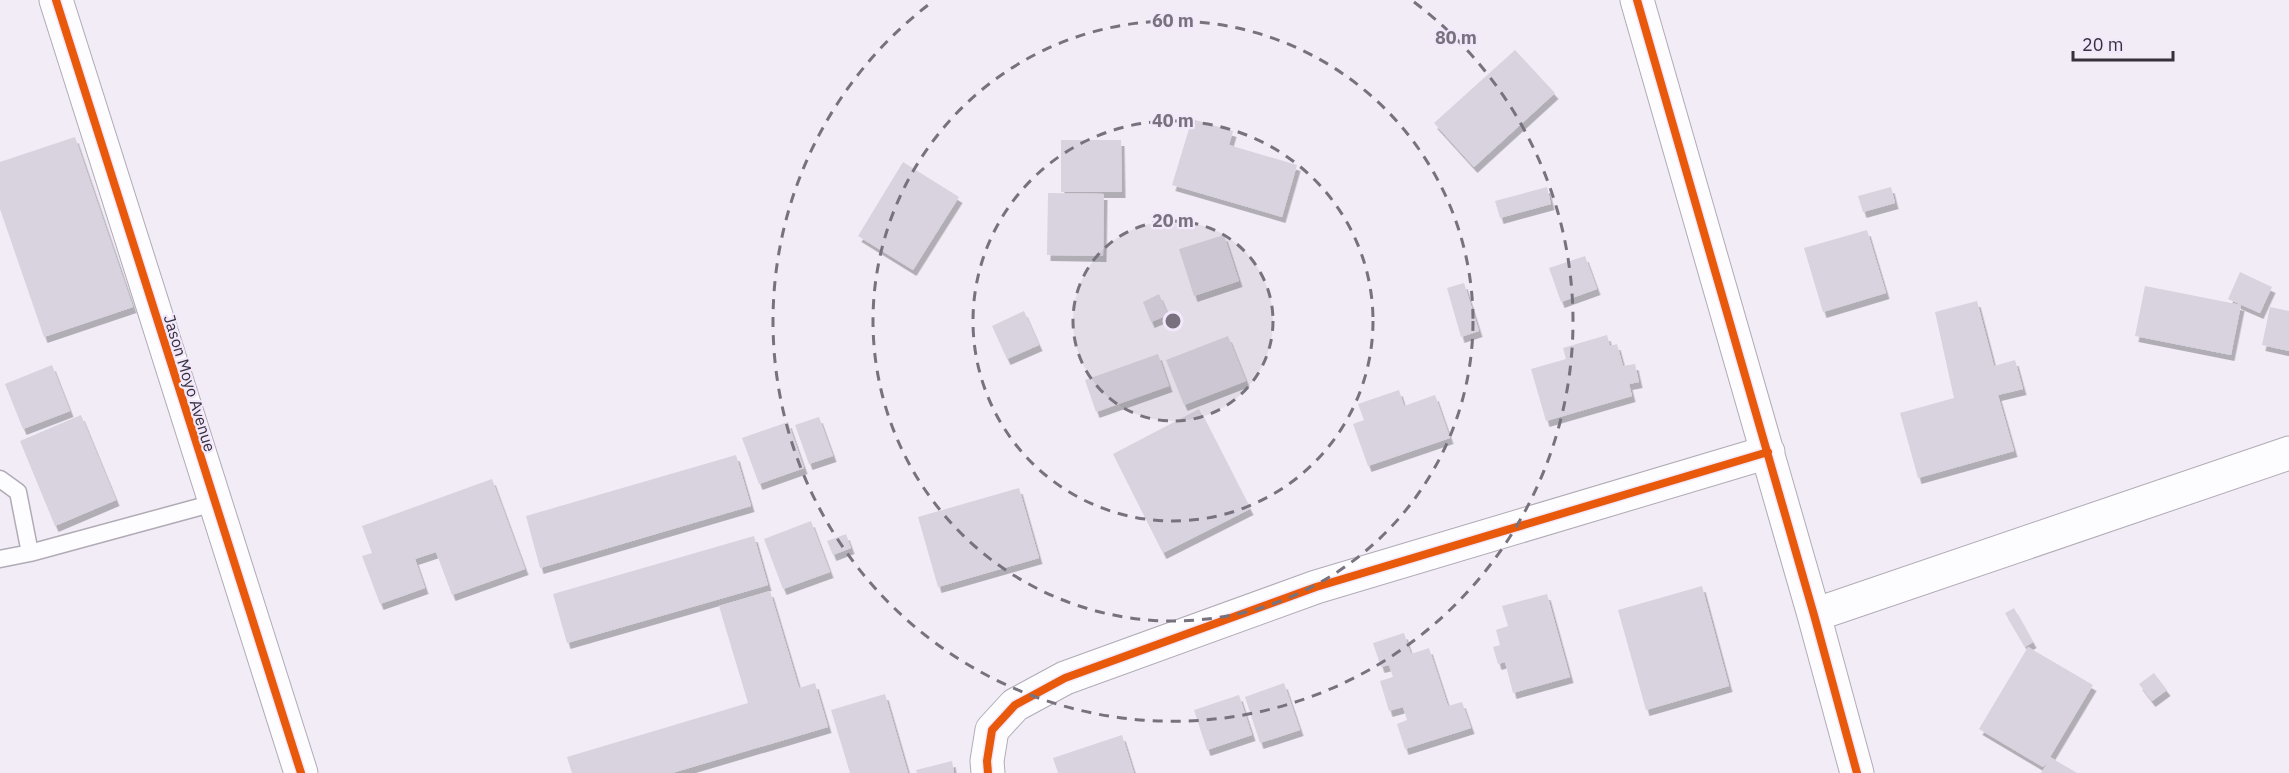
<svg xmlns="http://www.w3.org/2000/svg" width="2289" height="773" viewBox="0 0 2289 773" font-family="'IBM Plex Sans',sans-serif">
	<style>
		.building { fill: #d8d3de; filter: url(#shadow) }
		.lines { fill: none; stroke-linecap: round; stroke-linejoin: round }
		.service-casing { stroke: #b1abb6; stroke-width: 19 }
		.minor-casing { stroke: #b1abb6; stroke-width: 35 }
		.service { stroke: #fdfcfe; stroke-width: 16 }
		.minor { stroke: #fdfcfe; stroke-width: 33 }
		.cycleway-casing { stroke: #f2e8fb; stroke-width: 11 }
		.cycleway { stroke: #e8590c; stroke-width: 8 }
		.ring { fill: none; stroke: #78727e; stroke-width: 3; stroke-dasharray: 10 8 }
		.labels { text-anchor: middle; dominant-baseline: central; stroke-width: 4.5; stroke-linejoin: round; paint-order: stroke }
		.street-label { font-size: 16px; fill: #37313d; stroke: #f2e8fb }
		.centre { fill: #78727e; stroke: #f2e8fb; stroke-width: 3 }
		.ring-label { font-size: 18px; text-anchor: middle; font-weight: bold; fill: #78727e; stroke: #f2e8fb; stroke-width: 4.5; stroke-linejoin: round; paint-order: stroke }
	</style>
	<defs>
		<filter id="shadow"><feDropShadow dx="3.5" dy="6" stdDeviation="0" flood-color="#0004"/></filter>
	</defs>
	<rect width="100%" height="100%" fill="#f2ecf7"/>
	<path class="building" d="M1515 50 1555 93 1474 167 1434 123Z
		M1192 119 1233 131 1229 145 1297 165 1282 217 1172 185Z
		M75 137 133 307 44 337 0 209V162Z
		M1061 140H1121L1122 192H1061Z
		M903 162 959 197 913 270 858 236Z
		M1547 187 1551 204 1500 218 1495 201Z
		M1891 187 1895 203 1863 212 1858 196Z
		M1048 193 1104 194 1103 256 1047 255Z
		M1867 230 1886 293 1823 312 1804 248Z
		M1224 235 1239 281 1194 296 1179 249Z
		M1585 256 1597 289 1561 302 1549 268Z
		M2240 272 2272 287 2260 313 2228 299Z
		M1464 283 1479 331 1461 337 1447 288Z
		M2145 286 2241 305 2231 355 2135 336Z
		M1159 294 1168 315 1151 322 1143 302Z
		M1977 301 1994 366 2015 360 2023 389 1998 395 2014 451 1918 478 1900 413 1954 398 1935 312Z
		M2270 307 2289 311V351L2262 345Z
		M1024 311 1039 345 1007 359 992 326Z
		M1607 335 1610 346 1617 344 1623 366 1635 364 1639 382 1629 384 1632 396 1546 421 1531 369 1566 359 1563 348Z
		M1228 336 1246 381 1184 405 1166 360Z
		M1158 354 1169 386 1096 412 1085 380Z
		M52 365 70 411 23 429 5 384Z
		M1399 390 1404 406 1435 395 1450 438 1368 466 1353 424 1364 420 1358 404Z
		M1199 409 1250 509 1163 553 1113 454Z
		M81 415 116 500 55 526 20 441Z
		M819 417 833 456 809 464 795 425Z
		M788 422 804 468 759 484 742 438Z
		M736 455 751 506 540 568 526 516Z
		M492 479 525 569 452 595 436 552 415 559 425 588 380 604 362 556 372 553 362 526Z
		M1019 488 1039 558 938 587 918 517Z
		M811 521 830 572 783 589 764 539Z
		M846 534 851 548 833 555 827 541Z
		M754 536 768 585 567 643 553 594Z
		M1702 586 1729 686 1646 710 1618 610Z
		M770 591 799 688 815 683 828 727 672 773H572L567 757 748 703 719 606Z
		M1547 594 1570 677 1513 693 1505 662 1498 664 1493 647 1500 645 1496 630 1508 626 1502 606Z
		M2014 608 2033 642 2025 647 2005 613Z
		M1404 633 1411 654 1429 648 1448 706 1462 702 1471 728 1405 749 1397 724 1407 720 1403 707 1389 711 1380 681 1393 677 1389 665 1381 667 1373 643Z
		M2028 647 2093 685 2050 757 2077 773H2041L2048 762 2043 767 1979 729Z
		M2154 673 2167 690 2152 701 2139 684Z
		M1284 683 1300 730 1260 743 1245 697Z
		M885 694 908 773H850L831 710Z
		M1239 695 1252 735 1207 750 1194 710Z
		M1122 735 1134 773H1058L1053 758Z
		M952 761 954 773H917L916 770Z"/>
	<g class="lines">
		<g class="service-casing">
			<path id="service" d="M0 479 18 492 30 553
				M0 559 30 553 214 503"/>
		</g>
		<g class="minor-casing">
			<path id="minor" d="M56 0 301 773
				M1637 0 1814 615 1857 773
				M1814 615 2289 453
				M988 773 987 761 992 730 1015 705 1065 678 1316 587 1768 452"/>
		</g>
		<use href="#service" class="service"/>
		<use href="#minor" class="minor"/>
		<g class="cycleway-casing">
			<path id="cycleway" d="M56 0 301 773
				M1637 0 1814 615 1857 773
				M988 773 987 761 992 730 1015 705 1065 678 1316 587 1768 452"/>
		</g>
		<use href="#cycleway" class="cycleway"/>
	</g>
	<circle cx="1173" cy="321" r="100" fill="#78727e" fill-opacity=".12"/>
	<g class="ring">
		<circle cx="1173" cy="321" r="100"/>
		<circle cx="1173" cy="321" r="200"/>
		<circle cx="1173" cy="321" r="300"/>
		<path d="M1414 2A400 400 0 1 1 932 2"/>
	</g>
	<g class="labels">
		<g class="street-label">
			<text transform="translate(190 383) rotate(73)">Jason Moyo Avenue</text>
		</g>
	</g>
	<circle cx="1173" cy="321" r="9" class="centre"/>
	<g class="ring-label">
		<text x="1173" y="27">60 m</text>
		<text x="1456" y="44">80 m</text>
		<text x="1173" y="127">40 m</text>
		<text x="1173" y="227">20 m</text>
	</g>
	<path d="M2073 51v9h100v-9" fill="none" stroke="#37313d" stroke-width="3"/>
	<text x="2082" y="51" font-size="18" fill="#37313d" stroke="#f2e8fb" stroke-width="4.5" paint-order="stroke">20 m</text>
</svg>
